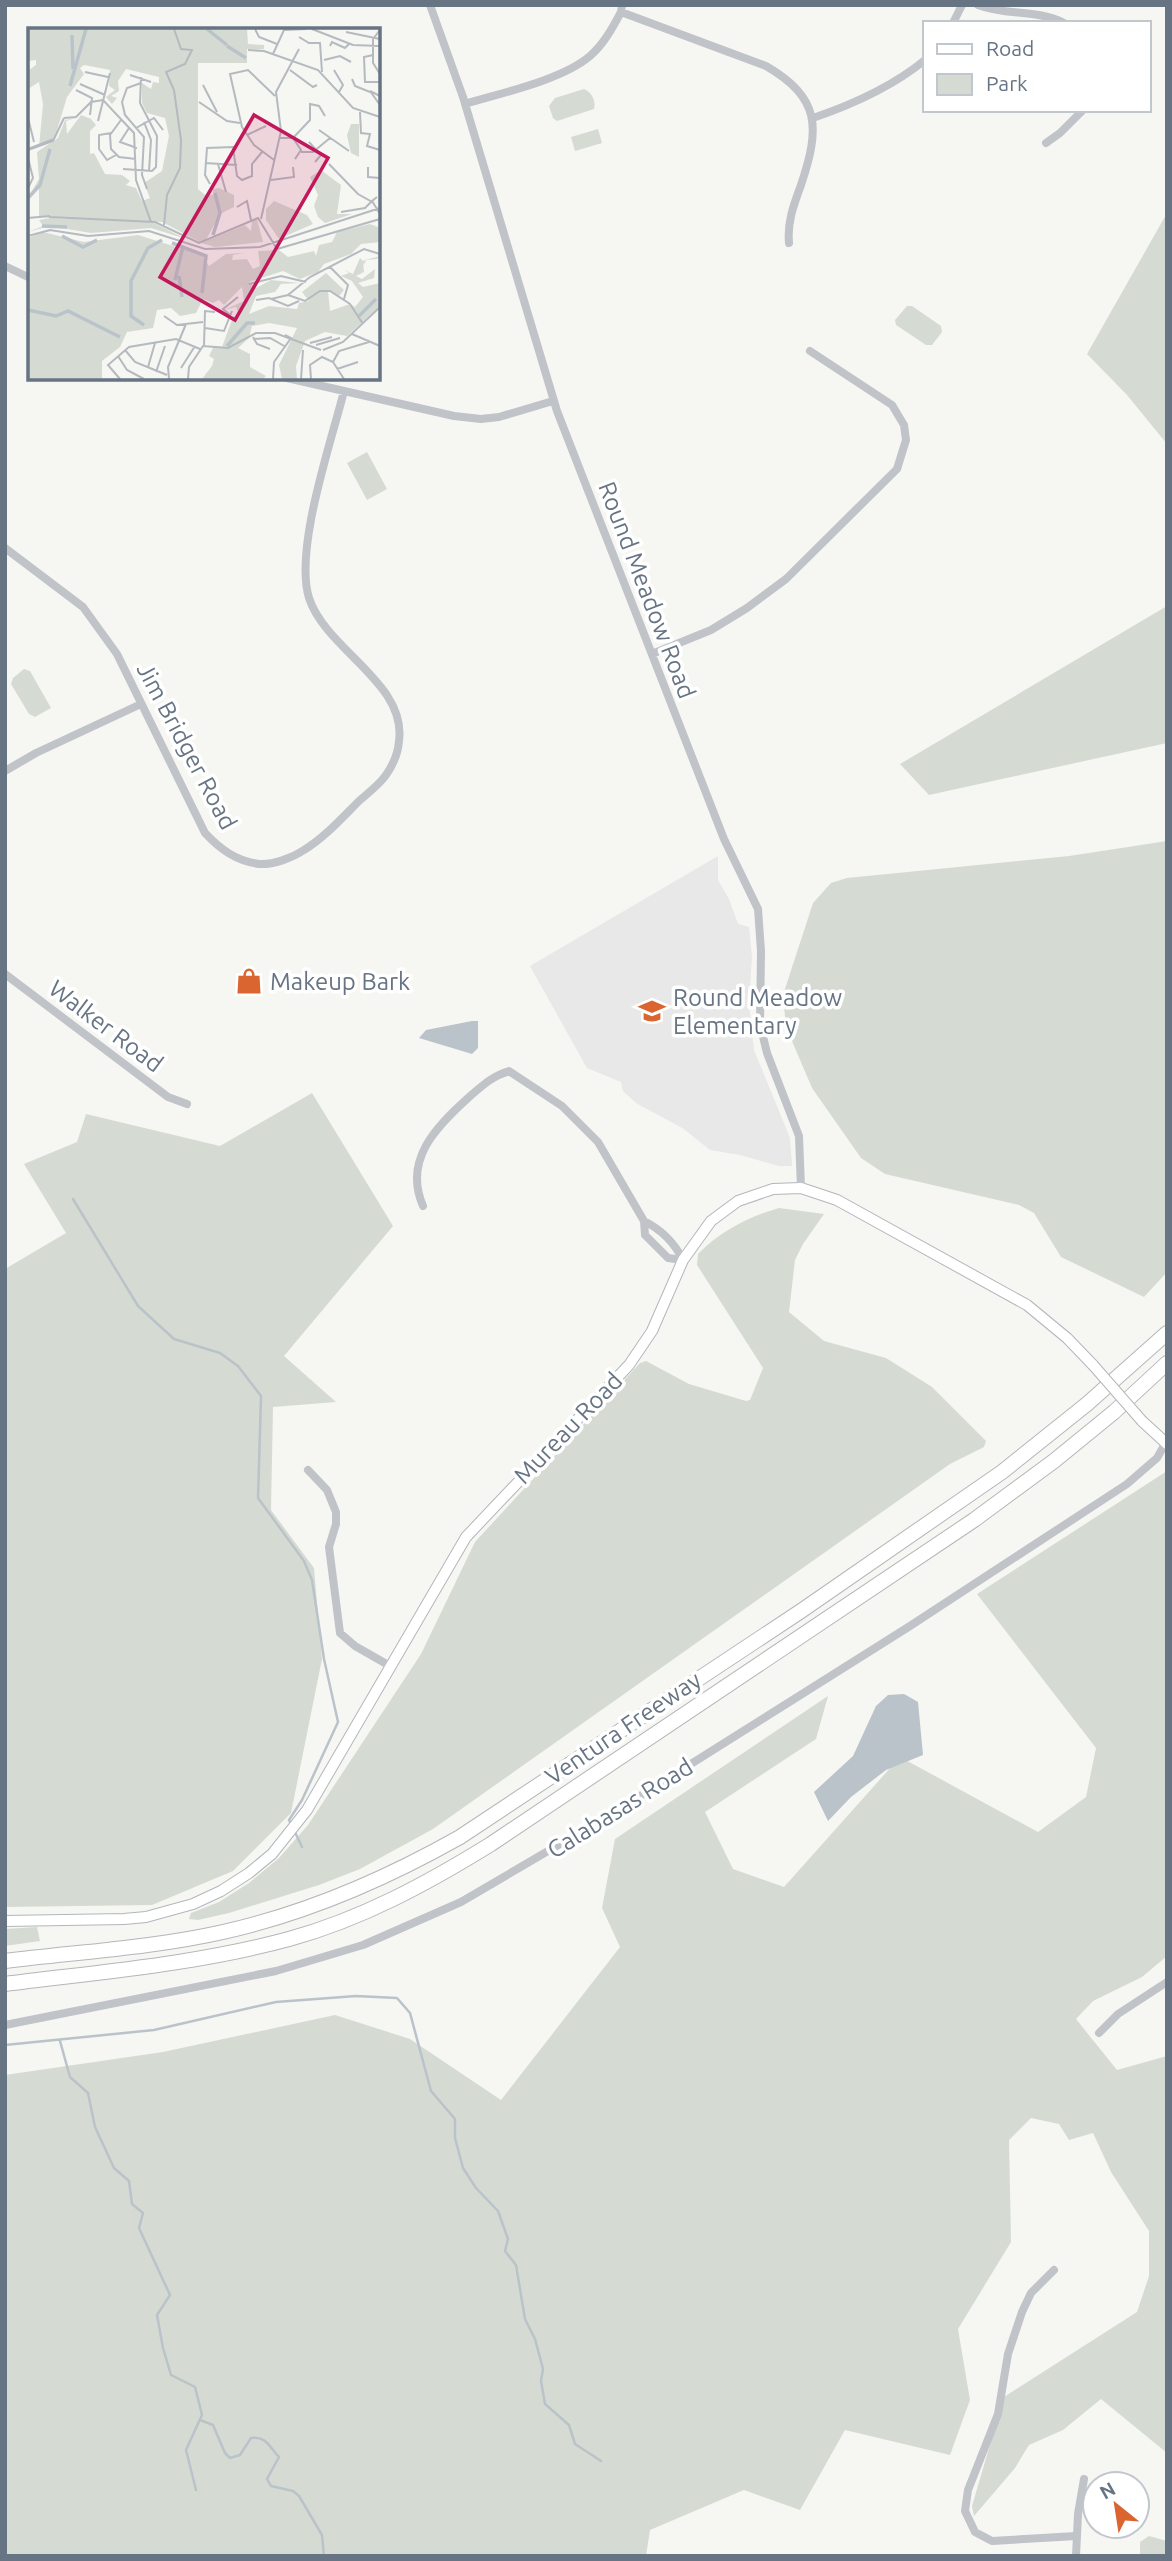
<svg xmlns="http://www.w3.org/2000/svg" width="1172" height="2561" viewBox="0 0 1172 2561" font-family="Ubuntu,sans-serif">
	<style>
		.built { fill: #e7e8e7 }
		.green { fill: #d5dbd3 }
		.water { fill: #bac3c9 }
		.lines { fill: none; stroke-linecap: round; stroke-linejoin: round }
		.stream { stroke: #bac3c9; stroke-width: 2.5 }
		.secondary-casing { stroke: #b2b7bc; stroke-width: 12 }
		.highway-casing { stroke: #b3b6ba; stroke-width: 16 }
		.street { stroke: #c0c3c7; stroke-width: 8 }
		.secondary { stroke: #fff; stroke-width: 10 }
		.highway { stroke: #fff; stroke-width: 14 }
		.secondary-bridge-casing { stroke: #b2b7bc; stroke-width: 12; stroke-linecap: butt }
		.secondary-bridge { stroke: #fff; stroke-width: 10 }
		.labels { text-anchor: middle; dominant-baseline: central; stroke-width: 7; stroke-linejoin: round; paint-order: stroke }
		.street-label { font-size: 24px; fill: #677483; stroke: #fff }
		.poi-label { font-size: 24px; fill: #677483; stroke: #fff; text-anchor: start }
		.inset-river { fill: none; stroke: #bac3c9; stroke-width: 3.5 }
		.inset-road { fill: none; stroke: #b4babf; stroke-width: 2 }
		.view { fill: #c2185b; fill-opacity: 0.15; stroke: #c2185b; stroke-width: 3.5 }
		.inset-edge { fill: none; stroke: #677483; stroke-width: 3.5 }
	</style>
	<rect width="100%" height="100%" fill="#f6f6f3"/>
	<path class="built" d="M718 856V880L729 899 738 924 749 927 752 957 749 1004 754 1050 790 1138 792 1166H779L740 1155 710 1150 684 1129 636 1103 623 1091 621 1082 587 1068 530 966Z"/>
	<path class="green" d="M584 89C592 93 596 100 594 109L557 121 553 118 549 106 555 98Z
		M598 129 602 143 575 151 571 137Z
		M1167 213V444L1127 395 1087 354Z
		M907 306H912L941 326 942 332 932 345H926L896 325 895 320Z
		M367 452 387 489 367 500 347 463Z
		M1167 606V743L929 795 900 764Z
		M24 669 30 671 51 708 35 717 29 714 11 684 13 678Z
		M1167 841V1272L1144 1297 1061 1257 1034 1213 1019 1205 885 1174 861 1158 812 1088 786 1027 783 995 813 903 831 883 847 878 1069 856Z
		M312 1093 393 1226 284 1356 336 1402 273 1407 271 1510 314 1568 322 1659 291 1813 233 1871 152 1905 5 1907V1269L66 1233 24 1164 77 1142 86 1114 220 1146Z
		M779 1208 824 1214 803 1244 795 1260 789 1312 824 1341 886 1358 932 1387 986 1441 984 1447 950 1464 433 1829 360 1869 319 1885 229 1913 198 1920 189 1919 191 1913 219 1902 249 1883 279 1858 308 1825 421 1654 475 1542 640 1363 646 1361 689 1384 746 1401 750 1400 763 1368 697 1265 698 1254C721 1231 748 1217 779 1208Z
		M1167 1471V1956L1142 1977 1093 2001 1076 2019 1117 2070 1167 2056V2453L1101 2399 1063 2430 1029 2445 1015 2468 974 2516 972 2506 1004 2397 1137 2312 1149 2276V2231L1111 2172 1093 2133 1069 2140 1059 2124 1031 2118 1009 2140 1011 2242 958 2329 970 2400 950 2455 845 2430 800 2510 744 2490 650 2530 646 2556H5V2075L163 2052 335 2015 410 2039 501 2100 620 1947 602 1908 615 1839 828 1696 816 1739 705 1812 733 1869 784 1887 900 1757 1038 1832 1086 1797 1096 1748 977 1594Z
		M37 1927 40 1941 5 1946V1929Z
		M1149 2536 1167 2541V2556H1140V2542Z"/>
	<path class="water" d="M472 1021H478V1048L472 1054 419 1038 426 1030Z
		M904 1694 918 1702 923 1755 886 1770 851 1797 828 1821 814 1792 853 1756 876 1706 888 1695Z"/>
	<g class="lines">
		<path class="stream" d="M73 1199 138 1306 174 1339 220 1353 238 1366 261 1396 258 1498 304 1561 312 1580 324 1659 338 1722 302 1800 289 1820 291 1824
			M294 1830 302 1847
			M60 2041 70 2077 88 2093 95 2127 114 2168 129 2181 132 2204 143 2213 139 2228 170 2295 157 2315 163 2348 171 2375 195 2387 202 2415 186 2450 196 2490
			M5 2045 154 2030 276 2002 356 1996 397 1998 410 2013 431 2091 455 2119V2138L463 2168 476 2188 498 2211 508 2239 505 2251 516 2265 525 2319 535 2339 543 2369 541 2381 545 2404 569 2425 575 2444 601 2461
			M200 2420 213 2425 225 2453 230 2458 240 2455 251 2438C267 2436 269 2447 279 2457L267 2479 271 2486 293 2491 299 2496 322 2535 324 2556"/>
		<g class="secondary-casing">
			<path id="secondary" d="M1142 1421 1167 1444
				M5 1921 124 1919 146 1917 193 1904 221 1891 249 1873 272 1854 307 1810 466 1537 629 1365 652 1331 683 1260 711 1221 738 1201 773 1189 801 1188 837 1200 1027 1305 1067 1338 1093 1365"/>
		</g>
		<g class="highway-casing">
			<path id="highway" d="M5 1961C77 1952 152 1948 223 1932 308 1913 384 1880 460 1837L801 1611 1002 1472 1087 1404 1167 1333
				M5 1984C100 1972 197 1964 289 1939 362 1919 428 1883 491 1844L974 1520 1054 1461 1114 1412 1167 1363"/>
		</g>
		<path class="street" d="M430 5 463 97 557 411 724 839 758 909 761 951 760 1024 767 1053 799 1136 801 1188
			M978 5C1006 16 1037 9 1064 23
			M621 12 766 66C821 98 820 128 801 185 794 204 787 222 789 243
			M953 23 962 5
			M465 104C501 93 562 80 590 56 604 44 613 27 621 12L622 5
			M813 118C854 104 892 87 925 60
			M1046 143 1060 133 1083 110
			M5 266 30 278
			M287 378 454 416 481 419 499 417 553 401
			M5 548 83 607 117 654 205 833C220 849 236 861 259 864 273 865 292 858 304 850 324 838 342 818 359 801 368 793 379 785 386 775 393 765 398 754 399 741 407 683 326 650 309 598 294 549 331 443 344 391
			M652 654 711 630 747 608 786 579 897 469 906 440 904 425 892 405 810 351
			M5 771 36 753 141 704
			M5 974 168 1097 187 1104
			M423 1206C403 1160 436 1127 468 1098 482 1086 492 1076 509 1071L562 1106 598 1142 644 1221 645 1235 668 1258 683 1260
			M644 1221C662 1230 674 1242 683 1260
			M308 1470 327 1490 336 1512V1524L329 1547 340 1633 355 1646 390 1666
			M5 2025 276 1971 363 1945 461 1902 613 1813 910 1626 1127 1484 1157 1458 1165 1444
			M1099 2033 1118 2014 1167 1982
			M1054 2270 1031 2293 1022 2312 1008 2354 998 2414 968 2490 965 2511 975 2532 992 2541 1076 2536
			M1076 2556 1078 2514 1084 2479"/>
		<use href="#secondary" class="secondary"/>
		<use href="#highway" class="highway"/>
		<g class="secondary-bridge-casing">
			<path id="secondary-bridge" d="M1093 1365 1142 1421"/>
		</g>
		<use href="#secondary-bridge" class="secondary-bridge"/>
	</g>
	<defs>
		<g id="shop-bare" transform="scale(2.1)"><path d="M-5-2.5h2.3a2.7 3.5 0 0 1 5.4 0H5L5.5 6h-11ZM-1.5-2.5h3a1.5 2.3 0 0 0-3 0Z" fill="#da6530" stroke="#fff" stroke-width="2.5" paint-order="stroke"/></g>
		<g id="school-bare" transform="scale(2.1)"><path d="M0-5L7-2L0 1L-7-2ZM-4 1L0 2.5L4 1V4Q0 6-4 4Z" fill="#da6530" stroke="#fff" stroke-width="2.5" paint-order="stroke"/></g>
	</defs>
	<g fill-rule="evenodd">
		<use href="#shop-bare" x="249" y="981"/>
		<use href="#school-bare" x="652" y="1011"/>
	</g>
	<g class="labels">
		<g class="street-label">
			<text transform="translate(647 590) rotate(69)">Round Meadow Road</text>
			<text transform="translate(187 746) rotate(62)">Jim Bridger Road</text>
			<text transform="translate(106 1026) rotate(37)">Walker Road</text>
			<text transform="translate(568 1428) rotate(-46)">Mureau Road</text>
			<text transform="translate(623 1728) rotate(-34)">Ventura Freeway</text>
			<text transform="translate(620 1808) rotate(-32)">Calabasas Road</text>
		</g>
		<g class="poi-label">
			<text x="270" y="981">Makeup Bark</text>
			<text x="673" y="997">Round Meadow<tspan x="673" dy="28">Elementary</tspan></text>
		</g>
	</g>
	<g transform="translate(28 28)">
		<rect width="352" height="352" fill="#f6f6f3"/>
		<path d="M0 1H219L220 16 236 17V21H219V35H170V161L177 167H185V161L191 160 206 167V179L192 186 178 212 172 214 134 194 11 189V160L0 170 11 151 9 124 30 110 37 92 48 90 38 93 39 106 53 87 63 91 68 97 62 103V126L66 125 77 146 94 147 102 153 98 157 108 160 114 173 122 170 116 155 134 143 141 108 137 90 119 85 114 75V55L123 61 125 54 131 55V49L98 41 90 53 91 63 83 68 89 70 84 76 78 69 87 62 81 58 82 42 56 37 52 40 56 46 39 69 27 109 11 119 15 76 11 54 0 61 1 42 8 37V32L0 33ZM323 96H331V129L323 125 319 107ZM293 142 313 157 309 186H324L297 195 290 189 286 178 290 167 282 149ZM246 173 279 187 285 196 251 211 238 192V181ZM22 190 124 194 158 211 123 200 63 205 21 198 0 204 15 198 11 192ZM229 191 235 214 187 219 173 215 217 197 223 203 224 192ZM342 196 352 200V214L333 216 323 226 296 236 290 244 272 251 255 243 221 254 228 260 243 252 272 255 253 256 247 264 228 268 221 286 241 278 269 281 271 275 281 273 274 264 298 245 316 262 311 268 300 263 302 283 322 276 327 279 335 269 324 253 313 248 321 245 316 242 325 246 332 230 335 233 337 232 349 229 352 227 349 231 338 232 336 237 335 234 336 244 328 248 334 251 347 241 346 250 330 255 335 259 352 255V278L319 308 297 304 277 313 268 338 269 351H254L251 337 269 300 241 295 224 298 221 310 210 320 222 326V339L238 348 235 351H174L184 338 186 331 181 328 186 318 194 319 205 289 212 288 208 279 196 282 216 273 214 259 196 277 191 272 185 275 175 271 168 285 152 288 143 280 129 282 125 300 99 304 92 319 74 333V351H0V210L15 204 56 214 110 207 174 227 181 238 198 226 217 225 205 227 204 232 219 231 225 241 232 238 230 223 251 222 260 229 286 223 288 228 291 217 304 214 309 204Z" fill="#d5dbd3"/>
		<path class="inset-river" d="M179 1 199 17M44 7 45 41M199 18 218 30M42 58 58 1M0 170 12 157 22 121M14 198 39 199M185 207 192 185 187 165M34 208 55 219 69 212M144 215 178 228 174 265M151 248 154 269M147 252 155 218M0 282 28 288 40 283 92 309M331 288 348 271M116 297 103 288V253L120 220 134 212M199 318 219 295H227"/>
		<path class="inset-road" d="M227 1 231 9 249 16M284 1 325 17 352 18M352 2 345 11V35L352 46M318 4 352 11M271 9 281 15H292L294 44M302 18 304 14 317 20 321 16M220 22 236 23 290 42 325 80 352 89M245 26 256 2 278 1M345 27 336 29 337 54H352M296 32 312 28 323 34M262 42 285 59 289 57M306 42 315 57 311 64M57 44 80 49M102 47 123 54M324 51 327 58 342 64M113 55 99 60 94 74 97 87 116 109 114 147 119 161M52 56 77 67M175 57 189 84M48 62 64 70 62 87M352 68 342 63 352 77M171 74 199 93 212 95M332 84 333 105 342 106 339 118 352 122M0 90 6 114M36 90 48 89 63 74 75 72 106 105 108 152 123 194M93 92 82 107 83 121 91 129 108 131M70 93 82 45M116 94 123 112 121 143M101 100 92 114 109 120M108 100 126 90 135 102M291 102 321 123M83 105 71 107V121L79 132 88 127M219 107 238 98M252 110H265L282 92V76L291 78 297 88M265 110 273 122 267 131M281 114 293 127 287 134M0 121 26 111 36 90 25 113 0 122M273 124H285L302 110M0 130 5 150 0 160M246 132 226 117 214 99 202 46 220 42 247 68M177 135 209 137M190 136 198 164M301 136 330 166 346 175M340 139V149L352 150M95 141 124 143 128 139 129 108 112 75 113 49M243 152 266 149 265 139M182 156 177 147 179 120 205 119 209 148 214 152 224 148V136L234 124M349 169 344 173 352 186M209 179 219 173 223 192M313 184 337 180 344 173M21 189 127 194 171 215 230 190 249 221 352 191M0 190 22 188M233 191 253 103 248 64 271 21M136 197 139 167 152 140 153 112 146 62 138 44 157 36 164 22 153 21 146 1M0 208 22 202 60 208 121 203 177 221 232 219 352 180M302 239 320 257 316 271M221 256 253 248 278 254M260 267 277 273 292 263H302L322 276 335 296M243 271 260 267 282 249 336 221 352 226M228 272 241 270 260 278 271 273M202 287 195 281 210 269M136 288 149 297 175 294M177 300 196 303 204 283M324 306 352 318M225 309 229 316 242 321M225 311 242 310 258 319M282 315 304 309M176 317 177 283 187 284M288 317 312 310M97 322 107 334 139 347M295 322 315 314 352 279M90 328 99 342 116 351M305 334 311 323 341 314M120 339 127 315M153 340 167 318M309 341 330 334M128 344 137 318M92 351 80 337 101 319 148 311 172 321M141 351 140 339 158 296M160 351 161 339 175 318 200 320 228 305H247L293 322M245 351 246 334 263 310 257 307M273 351 275 322M283 351 282 337 294 329 305 334 316 351"/>
		<path class="view" d="M226 87 300 130 207 292 132 249Z"/>
		<rect width="352" height="352" class="inset-edge"/>
	</g>
	<rect width="1172" height="2561" fill="none" stroke="#677483" stroke-width="14"/>
	<rect x="923" y="21" width="228" height="91" fill="#ffffff" stroke="#c2c7cd" stroke-width="2"/>
	<rect x="937" y="44" width="35" height="10" fill="#ffffff" stroke="#c2c7cd" stroke-width="2"/>
	<text x="986" y="56" font-size="21" fill="#677483">Road</text>
	<rect x="937" y="74" width="35" height="21" fill="#d5dbd3" stroke="#c2c7cd" stroke-width="2"/>
	<text x="986" y="91" font-size="21" fill="#677483">Park</text>
	<g transform="translate(1116 2505) rotate(330)"><circle r="33" fill="#ffffff" stroke="#c2c7cd" stroke-width="2"/>
	<path d="M0-5L12 26L0 18L-12 26Z" fill="#da6530"/>
	<text y="-10" font-size="19" font-weight="bold" text-anchor="middle" fill="#677483">N</text>
	</g>
</svg>
